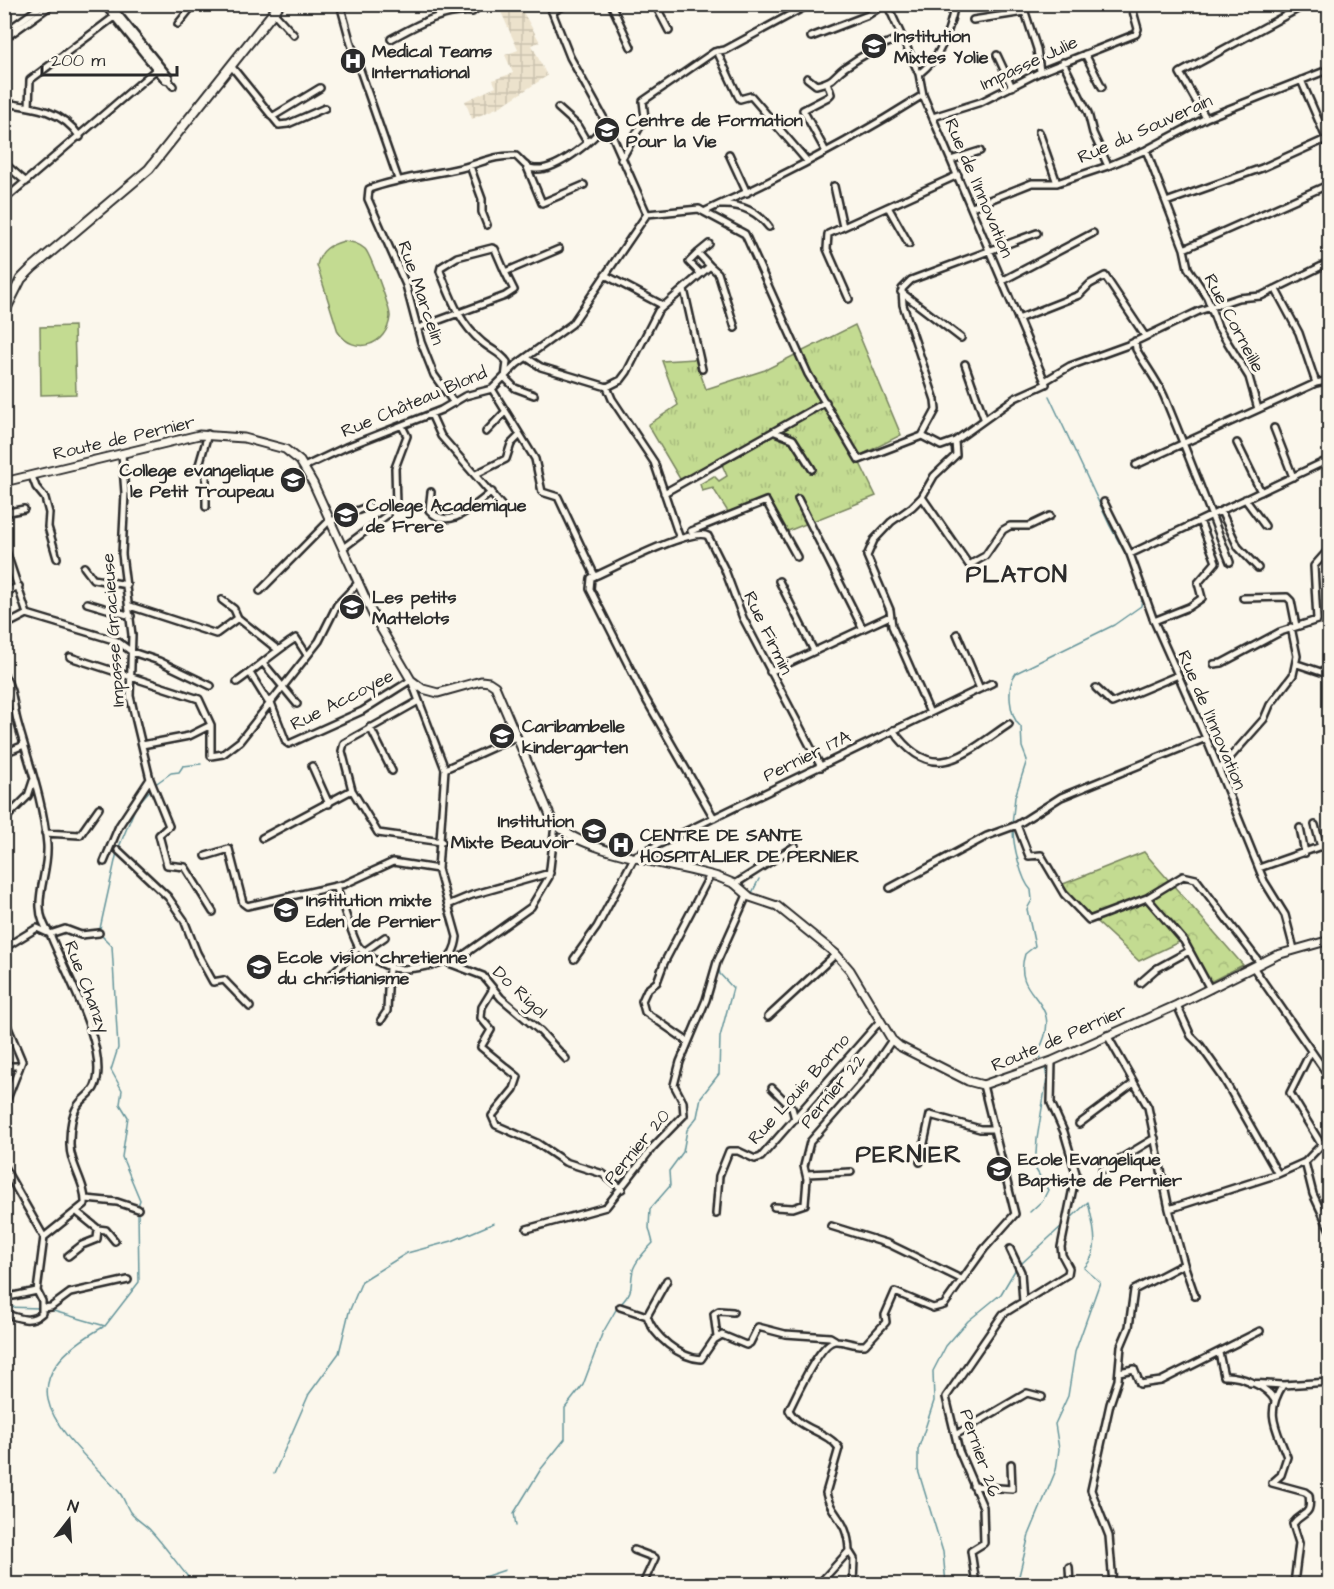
<svg xmlns="http://www.w3.org/2000/svg" width="1334" height="1589" viewBox="0 0 1334 1589" font-family="'Architects Daughter',sans-serif">
	<style>
		.industrial { fill: url(#industrial-grid) }
		.grass { fill: url(#grass-tufts); stroke: #77835e; stroke-width: 1.5 }
		.forest { fill: url(#forest-crowns); stroke: #77835e; stroke-width: 1.5 }
		.garden { fill: #c3db91; stroke: #77835e; stroke-width: 1.5 }
		.lines { fill: none; stroke-linecap: round; stroke-linejoin: round }
		.stream { stroke: #65959b; stroke-width: 1.5 }
		.minor-casing { stroke: #2b2b2b; stroke-width: 10 }
		.tertiary-casing { stroke: #2b2b2b; stroke-width: 11 }
		.secondary-casing { stroke: #2b2b2b; stroke-width: 12 }
		.minor { stroke: #fbf7ec; stroke-width: 5 }
		.tertiary { stroke: #fbf7ec; stroke-width: 7 }
		.secondary { stroke: #fbf7ec; stroke-width: 8 }
		.labels { text-anchor: middle; dominant-baseline: central; stroke-width: 6; stroke-linejoin: round; paint-order: stroke }
		.poi-label { font-size: 18px; font-weight: bold; fill: #2b2b2b; stroke: #fbf7ec; text-anchor: start }
		.street-label { font-size: 18px; fill: #2b2b2b; stroke: #fbf7ec }
		.district-label { font-size: 24px; font-weight: bold; letter-spacing: 1.5px; fill: #2b2b2b; stroke: #fbf7ec }
	</style>
	<defs>
		<pattern id="industrial-grid" width="8" height="8" patternUnits="userSpaceOnUse" patternTransform="scale(1.5)"><rect width="8" height="8" fill="#ece2cc"/><path d="M0 4h8M4 0v8" fill="none" stroke="#cbc2af"/></pattern>
		<pattern id="grass-tufts" width="24" height="20" patternUnits="userSpaceOnUse" patternTransform="scale(1.5)"><rect width="24" height="20" fill="#c3db91"/><path d="M3 7l-1-3M5 7V3M7 7l1-3M15 17l-1-3M17 17v-4M19 17l1-3" fill="none" stroke="#a8bc7d"/></pattern>
		<pattern id="forest-crowns" width="20" height="18" patternUnits="userSpaceOnUse" patternTransform="scale(1.5)"><rect width="20" height="18" fill="#c3db91"/><path d="M2 6a3 3 0 1 1 6 0M12 15a3 3 0 1 1 6 0" fill="none" stroke="#a8bc7d"/></pattern>
	</defs>
	<rect width="100%" height="100%" fill="#fbf7ec"/>
	<filter id="ink" filterUnits="userSpaceOnUse"><feTurbulence type="fractalNoise" baseFrequency=".0167" numOctaves="2"/><feDisplacementMap in="SourceGraphic" scale="12" xChannelSelector="R" yChannelSelector="G"/><feConvolveMatrix kernelMatrix="1 2 1 2 8 2 1 2 1" color-interpolation-filters="sRGB"/></filter>
	<g filter="url(#ink)">
		<path class="industrial" d="M498 5H519L540 42 532 45 547 76 501 106 472 119 465 101 496 87 493 80 513 73 505 55 518 50Z"/>
		<path class="grass" d="M855 325 901 435 857 457 876 496 783 533 767 498 730 515 713 488 702 491 700 484 714 476 719 481 727 476 720 460 683 484 648 425 678 405 662 361 695 359 706 389 765 370Z"/>
		<path class="forest" d="M1144 852 1243 965 1206 984 1181 941 1139 961 1058 886Z"/>
		<path class="garden" d="M344 241C352 242 358 243 365 249 370 254 391 310 390 317 387 346 354 356 338 332L317 265C321 249 330 245 344 241Z
			M74 326 76 394 41 395 40 327Z"/>
		<g class="lines">
			<path class="stream" d="M4 286H5
				M1049 396 1110 526 1131 564
				M154 785 171 773 179 772 183 766 201 764
				M1012 825 1015 797 1027 760 1022 747 1021 727C1009 717 1006 686 1016 673L1114 625 1141 606 1142 597
				M1013 829C1013 844 1021 880 1031 890L1032 900 1027 909 1035 946 1025 954C1010 1001 1068 996 1038 1052L1042 1060
				M119 847 136 806 151 789
				M117 852 99 933 112 946 118 1048 111 1070 122 1090 120 1104 128 1117 122 1157 140 1200 138 1206
				M752 893 759 879
				M731 936 748 900
				M1030 1212 1043 1200 1048 1190 1035 1168 1037 1139 1047 1077 1045 1067
				M1022 1263 1064 1224
				M620 1305C636 1288 629 1287 633 1270 636 1260 646 1250 653 1243L649 1228 650 1209 670 1186 669 1171 683 1152 687 1130 697 1117 701 1097 719 1074 720 1037 733 988 720 974 718 966
				M4 1307 40 1308
				M50 1310 105 1326 139 1282 138 1211
				M103 1327C0 1385 60 1429 119 1492 124 1498 126 1506 130 1512 135 1519 145 1524 151 1531 166 1547 179 1567 194 1584
				M274 1474 309 1394 339 1353 349 1312 362 1281 407 1253 452 1241 494 1223
				M516 1526 514 1513 541 1469 565 1439V1408L583 1385 602 1334 617 1308
				M473 1584 478 1579 505 1570
				M946 1584 943 1552 918 1470V1450L934 1401 933 1371 946 1346 968 1321 1001 1294 1017 1267
				M1017 1584 1029 1535 1056 1470 1059 1449 1055 1424 1068 1396 1075 1352 1100 1282 1084 1268C1102 1250 1093 1225 1088 1202L1070 1219"/>
			<g class="minor-casing">
				<path id="minor" d="M104 4 165 80 169 81
					M110 4 169 77V81L173 86
					M340 4 351 44 398 179
					M549 4 570 57 608 126 647 214
					M611 4 631 47
					M655 4 669 31
					M887 4 919 74 923 95 1046 384 1015 398 955 441 956 455 934 476 922 497 912 507 891 522 874 540 867 556 890 610 892 626 930 713
					M552 12 567 4
					M274 13 294 35
					M973 20 1025 12 1037 49 1040 71
					M178 24 194 4
					M4 33 44 4
					M811 37 868 15 885 4
					M4 39 53 4
					M391 39C417 25 442 10 472 12L482 4
					M717 51 738 96 740 99 751 96 807 161
					M1085 54 1102 87
					M997 55 1012 87
					M1063 62 1088 113 1093 133 1108 166
					M232 67 279 125 288 124 325 108
					M919 74C942 56 949 32 955 4
					M807 78 816 85C835 81 832 77 844 68 861 56 881 45 900 38
					M1301 80 1330 147
					M4 103C34 107 62 110 80 137
					M29 107 30 80 118 14
					M558 108 577 125 587 142
					M272 117 320 88
					M933 117 981 102 1038 73 1136 34 1138 29 1131 4
					M1206 118 1180 73 1303 6
					M1039 132 1057 183
					M825 150 803 110 828 97 831 94 827 82
					M1146 150 1184 249 1188 268 1207 297 1218 327 1249 377 1258 409
					M729 154 747 193
					M621 160 645 118 643 101 714 52 725 50 810 4
					M951 160 980 151
					M4 163 26 182
					M470 166 482 199V212L487 225
					M527 167 542 203 584 185
					M834 186 843 227
					M4 200 160 66
					M1166 202 1262 168 1326 139
					M721 205C741 204 757 211 769 227
					M888 207 909 244
					M972 207 1032 183H1057L1108 166 1146 150 1206 118 1330 69
					M704 212 745 234 808 374 859 460 922 436
					M647 214 699 209 704 212C723 202 742 195 762 185 817 158 871 128 923 95
					M1184 249 1330 184
					M698 253 689 262 701 274
					M710 266 718 273 735 328
					M505 272 495 249 492 248 457 257 441 267 440 271C451 298 459 323 482 342 491 350 500 352 507 362L505 378 515 388 534 395
					M605 275 664 306
					M1002 281 1093 233
					M684 289 702 369
					M1276 290 1299 333 1316 383
					M901 292 961 338
					M849 299 827 249 828 234 958 175
					M1018 319 1079 295 1090 284 1105 276 1145 336
					M418 328 505 296 514 290 505 272 559 249
					M1135 341 1136 349C1145 365 1157 380 1164 396 1187 451 1208 507 1230 562
					M527 358 541 367 607 387 612 399 654 462 680 539
					M965 364 984 418
					M1045 381 1070 366 1128 345 1199 311 1238 298 1261 296 1330 262
					M607 387 621 380 627 372 658 311 710 266 698 253 709 244
					M492 389 535 459 542 492 558 497 595 576
					M454 403 434 375 421 342 406 285 368 199 369 189C399 178 430 175 461 168 482 163 493 155 516 156 522 161 526 169 535 169 557 171 595 140 606 122
					M431 414 441 436 501 505
					M1274 428 1293 477
					M486 432 505 412
					M775 432 793 439 812 469
					M955 441 941 446 922 436 936 410 935 400 903 305 902 289 911 280 1037 233
					M1237 443 1261 492
					M122 454 125 493 122 554 132 635 130 696 150 779 169 826 159 835 167 865 185 867 213 912
					M1136 465 1316 383 1330 380
					M304 467 346 447 441 410 465 396 492 389 517 364 572 324 647 214
					M476 474 506 459 511 444 520 435
					M32 476 36 487 45 498 49 513 48 527 57 558
					M431 492 429 510C449 533 474 505 492 492
					M664 493 826 402
					M922 497 969 565 985 556 1003 530 1010 526H1029L1050 516
					M798 499 862 627
					M1245 499 1265 526
					M1104 502 1130 554 1154 621 1206 738 1264 881 1285 915 1294 949
					M396 505 395 468 407 436 402 426
					M206 507V469L199 465 208 434
					M1221 511 1238 547 1258 568
					M4 513 24 509
					M331 521 369 506
					M691 531 766 501 797 557
					M4 545 27 614 4 626
					M343 548 387 515
					M1130 554 1330 459
					M84 567 93 579 127 585
					M779 581 814 651
					M260 591 330 520
					M4 593 19 586
					M1243 598 1287 597 1291 601 1296 626
					M222 600 234 609 238 618 277 649
					M87 603 131 616
					M130 606 216 634 238 618
					M27 614 117 641 132 652 159 661 211 686
					M1154 621 1189 607 1202 598 1198 583 1216 562 1200 521
					M957 634 980 689
					M70 657 199 699 211 725V756L223 754 240 741 319 641 337 605 359 582
					M264 664 297 704
					M1214 664 1222 663 1280 632 1317 620 1314 566 1330 548
					M1297 664 1330 675
					M770 672 890 616
					M250 673 268 702
					M4 675C14 690 13 708 18 724 29 763 44 804 47 845 49 877 28 906 50 934 64 970 110 1050 95 1086 92 1094 81 1099 77 1107 71 1117 70 1132 70 1143 69 1164 86 1182 85 1204L44 1237 37 1291 13 1296 4 1292
					M237 682C257 668 275 651 296 638L307 655
					M1096 688 1112 703 1176 676
					M270 700 286 742 289 744 362 711 411 680 445 769 438 869 457 937C456 946 453 956 444 961 435 966 400 972 390 967 380 964 365 954 359 947 353 940 341 899 336 886
					M370 727 392 771
					M893 730C933 788 966 753 1009 724
					M142 745 189 736 211 725
					M4 746 12 750 24 745
					M312 766 329 804
					M445 769 516 737
					M1219 770 1264 719 1270 705 1293 675 1297 656 1291 627
					M352 790 342 751 344 743 417 702
					M714 818 644 696 590 589 591 578 595 576C614 568 692 526 708 536L725 570 743 618 821 767
					M4 820 28 796 33 781
					M1017 825 1029 856 1041 855 1064 894 1089 920 1147 898 1183 876 1196 879 1260 963
					M1315 825 1321 847
					M1300 828 1305 853
					M45 833 80 835 99 808
					M262 838 352 790 378 833 442 842
					M118 850 168 897 184 920 197 953 213 982 224 980 250 1007
					M206 856 229 849 243 903 247 906 345 884 393 862 438 869
					M104 862 119 826 150 779
					M1259 868 1330 843
					M735 884 795 846
					M890 888 987 836 1017 825 1061 797 1206 738
					M1147 898 1184 941 1210 989
					M448 905 472 895 550 873
					M4 948 37 928 50 934 65 929 81 935 99 933
					M365 951 385 937
					M574 959 597 927 635 856 992 683
					M449 963 483 976 501 998 540 1031 566 1059
					M451 964 531 907 549 877 555 825
					M1253 967 1330 1078
					M327 979 359 947
					M1140 983 1156 969 1189 951
					M493 989 482 1007 481 1018 491 1030 481 1047 518 1077 514 1089 492 1116 496 1125 537 1143 565 1162 603 1174 622 1189
					M1177 1005 1191 1036 1200 1045 1222 1076 1278 1174
					M768 1017 836 954
					M4 1018 22 1061 4 1107
					M381 1020 387 1011 389 967
					M1107 1035 1148 1107 1169 1209
					M687 1041 645 1012 642 1001 647 990 657 982 664 963 710 875
					M1311 1051 1290 1093 1321 1144
					M4 1066H20
					M772 1088 792 1108 795 1119
					M1079 1124 1134 1083
					M920 1162 930 1115 980 1129H995
					M1305 1162 1313 1194 1330 1230
					M4 1167 44 1237
					M1102 1170 1155 1138
					M807 1174 851 1172
					M86 1199 117 1202 138 1209
					M774 1207 793 1208 805 1204 807 1179 804 1166 810 1142 866 1078 892 1040
					M77 1212 98 1229 106 1230 115 1241
					M716 1214 719 1176 729 1151H738L755 1159 761 1157 880 1021
					M831 1226 889 1244 963 1280
					M527 1229 606 1207 653 1147 684 1115 683 1102 674 1085 680 1062 706 1000 717 962 747 895
					M1010 1249 1021 1272 1023 1302
					M68 1256 82 1245 97 1239 98 1229
					M1184 1264 1195 1296
					M667 1280 647 1316C653 1336 680 1358 701 1359L714 1340 722 1335 746 1345 750 1343 758 1327 785 1334 830 1337 835 1340
					M620 1307 647 1316
					M42 1308 51 1307 70 1293 128 1280
					M4 1313C19 1318 30 1324 42 1313V1301L37 1291
					M717 1337 714 1314 719 1311 733 1312
					M1219 1353 1224 1376C1239 1375 1268 1386 1275 1401
					M1119 1372 1134 1369 1140 1384 1161 1381 1260 1331
					M1250 1383 1283 1385 1330 1382
					M1283 1385C1264 1414 1277 1429 1287 1457L1281 1475 1272 1483 1305 1492 1309 1495C1312 1518 1303 1510 1293 1524L1299 1543 1294 1584
					M957 1434 1027 1393 1042 1397
					M973 1486 1012 1489 1011 1464
					M634 1550 655 1558 643 1584
					M849 1551 854 1559 853 1584
					M1069 1567 1070 1584
					M706 1584H712
					M819 1584 849 1551C848 1518 831 1517 826 1493L839 1448C827 1431 798 1429 789 1410 796 1396 821 1340 836 1341 846 1341 855 1346 865 1345L886 1322 885 1315 895 1292 933 1308 944 1305 984 1249 1015 1214 983 1085
					M976 1584 971 1551 984 1543 983 1507 959 1451 946 1397 1003 1314 1068 1274 1069 1268 1062 1255 1061 1247 1076 1173 1064 1132 1051 1103 1052 1061
					M1113 1584 1109 1536 1091 1490 1110 1404 1118 1380 1121 1346 1129 1327 1134 1290 1184 1264 1169 1209 1278 1174 1305 1162 1330 1136"/>
			</g>
			<g class="tertiary-casing">
				<path id="tertiary" d="M4 482 199 435 244 438 285 449 300 461 313 483 373 615 411 680 423 689 438 693 481 681 489 682 495 686 552 820C576 853 678 865 718 877L735 884 750 897 777 906 836 954 850 970 892 1040 899 1046 968 1081 983 1085 1052 1061 1177 1005 1277 955 1330 940"/>
			</g>
			<g class="secondary-casing">
				<path id="secondary" d="M4 313 21 279 32 268 149 169 280 4"/>
			</g>
			<use href="#minor" class="minor"/>
			<use href="#tertiary" class="tertiary"/>
			<use href="#secondary" class="secondary"/>
		</g>
	</g>
	<defs>
		<g id="university-disc" transform="scale(1.35)"><circle r="9.5" fill="#2b2b2b" stroke="#fbf7ec"/><path d="M0-5L7-2L0 1L-7-2ZM-4 1L0 2.5L4 1V4Q0 6-4 4Z" fill="#fff"/></g>
		<g id="hospital-disc" transform="scale(1.35)"><circle r="9.5" fill="#2b2b2b" stroke="#fbf7ec"/><path d="M-5-5h3v3.5h4V-5h3V5h-3V1.5h-4V5h-3Z" fill="#fff"/></g>
		<g id="school-disc" transform="scale(1.35)"><circle r="9.5" fill="#2b2b2b" stroke="#fbf7ec"/><path d="M0-5L7-2L0 1L-7-2ZM-4 1L0 2.5L4 1V4Q0 6-4 4Z" fill="#fff"/></g>
	</defs>
	<g fill-rule="evenodd">
		<use href="#university-disc" x="874" y="46"/>
		<use href="#hospital-disc" x="353" y="61"/>
		<use href="#university-disc" x="607" y="130"/>
		<use href="#school-disc" x="293" y="480"/>
		<use href="#school-disc" x="346" y="515"/>
		<use href="#school-disc" x="352" y="607"/>
		<use href="#school-disc" x="502" y="736"/>
		<use href="#school-disc" x="594" y="831"/>
		<use href="#hospital-disc" x="621" y="845"/>
		<use href="#school-disc" x="286" y="910"/>
		<use href="#school-disc" x="259" y="967"/>
		<use href="#school-disc" x="999" y="1169"/>
	</g>
	<g class="labels">
		<g class="poi-label">
			<text x="894" y="36">Institution<tspan x="894" dy="21">Mixtes Yolie</tspan></text>
			<text x="372" y="51">Medical Teams<tspan x="372" dy="21">International</tspan></text>
			<text x="626" y="120">Centre de Formation<tspan x="626" dy="21">Pour la Vie</tspan></text>
			<text x="274" y="470" text-anchor="end">College evangelique<tspan x="274" dy="21">le Petit Troupeau</tspan></text>
			<text x="366" y="505">College Academique<tspan x="366" dy="21">de Frere</tspan></text>
			<text x="372" y="597">Les petits<tspan x="372" dy="21">Mattelots</tspan></text>
			<text x="522" y="726">Caribambelle<tspan x="522" dy="21">kindergarten</tspan></text>
			<text x="574" y="821" text-anchor="end">Institution<tspan x="574" dy="21">Mixte Beauvoir</tspan></text>
			<text x="640" y="835">CENTRE DE SANTE<tspan x="640" dy="21">HOSPITALIER DE PERNIER</tspan></text>
			<text x="306" y="900">Institution mixte<tspan x="306" dy="21">Eden de Pernier</tspan></text>
			<text x="278" y="957">Ecole vision chretienne<tspan x="278" dy="21">du christianisme</tspan></text>
			<text x="1018" y="1159">Ecole Evangelique<tspan x="1018" dy="21">Baptiste de Pernier</tspan></text>
		</g>
		<g class="street-label">
			<text transform="translate(1029 63) rotate(-25)">Impasse Julie</text>
			<text transform="translate(1145 129) rotate(-24)">Rue du Souverain</text>
			<text transform="translate(979 188) rotate(67)">Rue de l'Innovation</text>
			<text transform="translate(421 293) rotate(71)">Rue Marcelin</text>
			<text transform="translate(1234 323) rotate(62)">Rue Corneille</text>
			<text transform="translate(414 402) rotate(-23)">Rue Château Blond</text>
			<text transform="translate(124 438) rotate(-13)">Route de Pernier</text>
			<text transform="translate(113 630) rotate(-94)">Impasse Gracieuse</text>
			<text transform="translate(768 633) rotate(64)">Rue Firmin</text>
			<text transform="translate(342 700) rotate(-27)">Rue Accoyee</text>
			<text transform="translate(1212 720) rotate(67)">Rue de l'Innovation</text>
			<text transform="translate(807 756) rotate(-26)">Pernier 17A</text>
			<text transform="translate(87 987) rotate(69)">Rue Chanzy</text>
			<text transform="translate(520 992) rotate(43)">Do Rigol</text>
			<text transform="translate(1059 1038) rotate(-23)">Route de Pernier</text>
			<text transform="translate(799 1089) rotate(-48)">Rue Louis Borno</text>
			<text transform="translate(833 1091) rotate(-50)">Pernier 22</text>
			<text transform="translate(637 1147) rotate(-50)">Pernier 20</text>
			<text transform="translate(980 1453) rotate(71)">Pernier 26</text>
		</g>
		<g class="district-label">
			<text x="1017" y="575">PLATON</text>
			<text x="909" y="1155">PERNIER</text>
		</g>
	</g>
	<rect width="1334" height="1589" fill="none" stroke="#fbf7ec" stroke-width="24"/>
	<rect x="12" y="12" width="1310" height="1565" fill="none" stroke="#2b2b2b" stroke-width="2" filter="url(#ink)"/>
	<g transform="translate(69 1520) rotate(17)" stroke="#fbf7ec" stroke-width="4.5" paint-order="stroke">
	<path d="M0-4.5L10 22L0 15L-10 22Z" fill="#2b2b2b"/>
	<text y="-9" font-size="16" font-weight="bold" text-anchor="middle" fill="#2b2b2b">N</text>
	</g>
	<path d="M42 66v9h135v-9" fill="none" stroke="#2b2b2b" stroke-width="3"/>
	<text x="51" y="66" font-size="18" fill="#2b2b2b" stroke="#fbf7ec" stroke-width="4.5" paint-order="stroke">200 m</text>
</svg>
